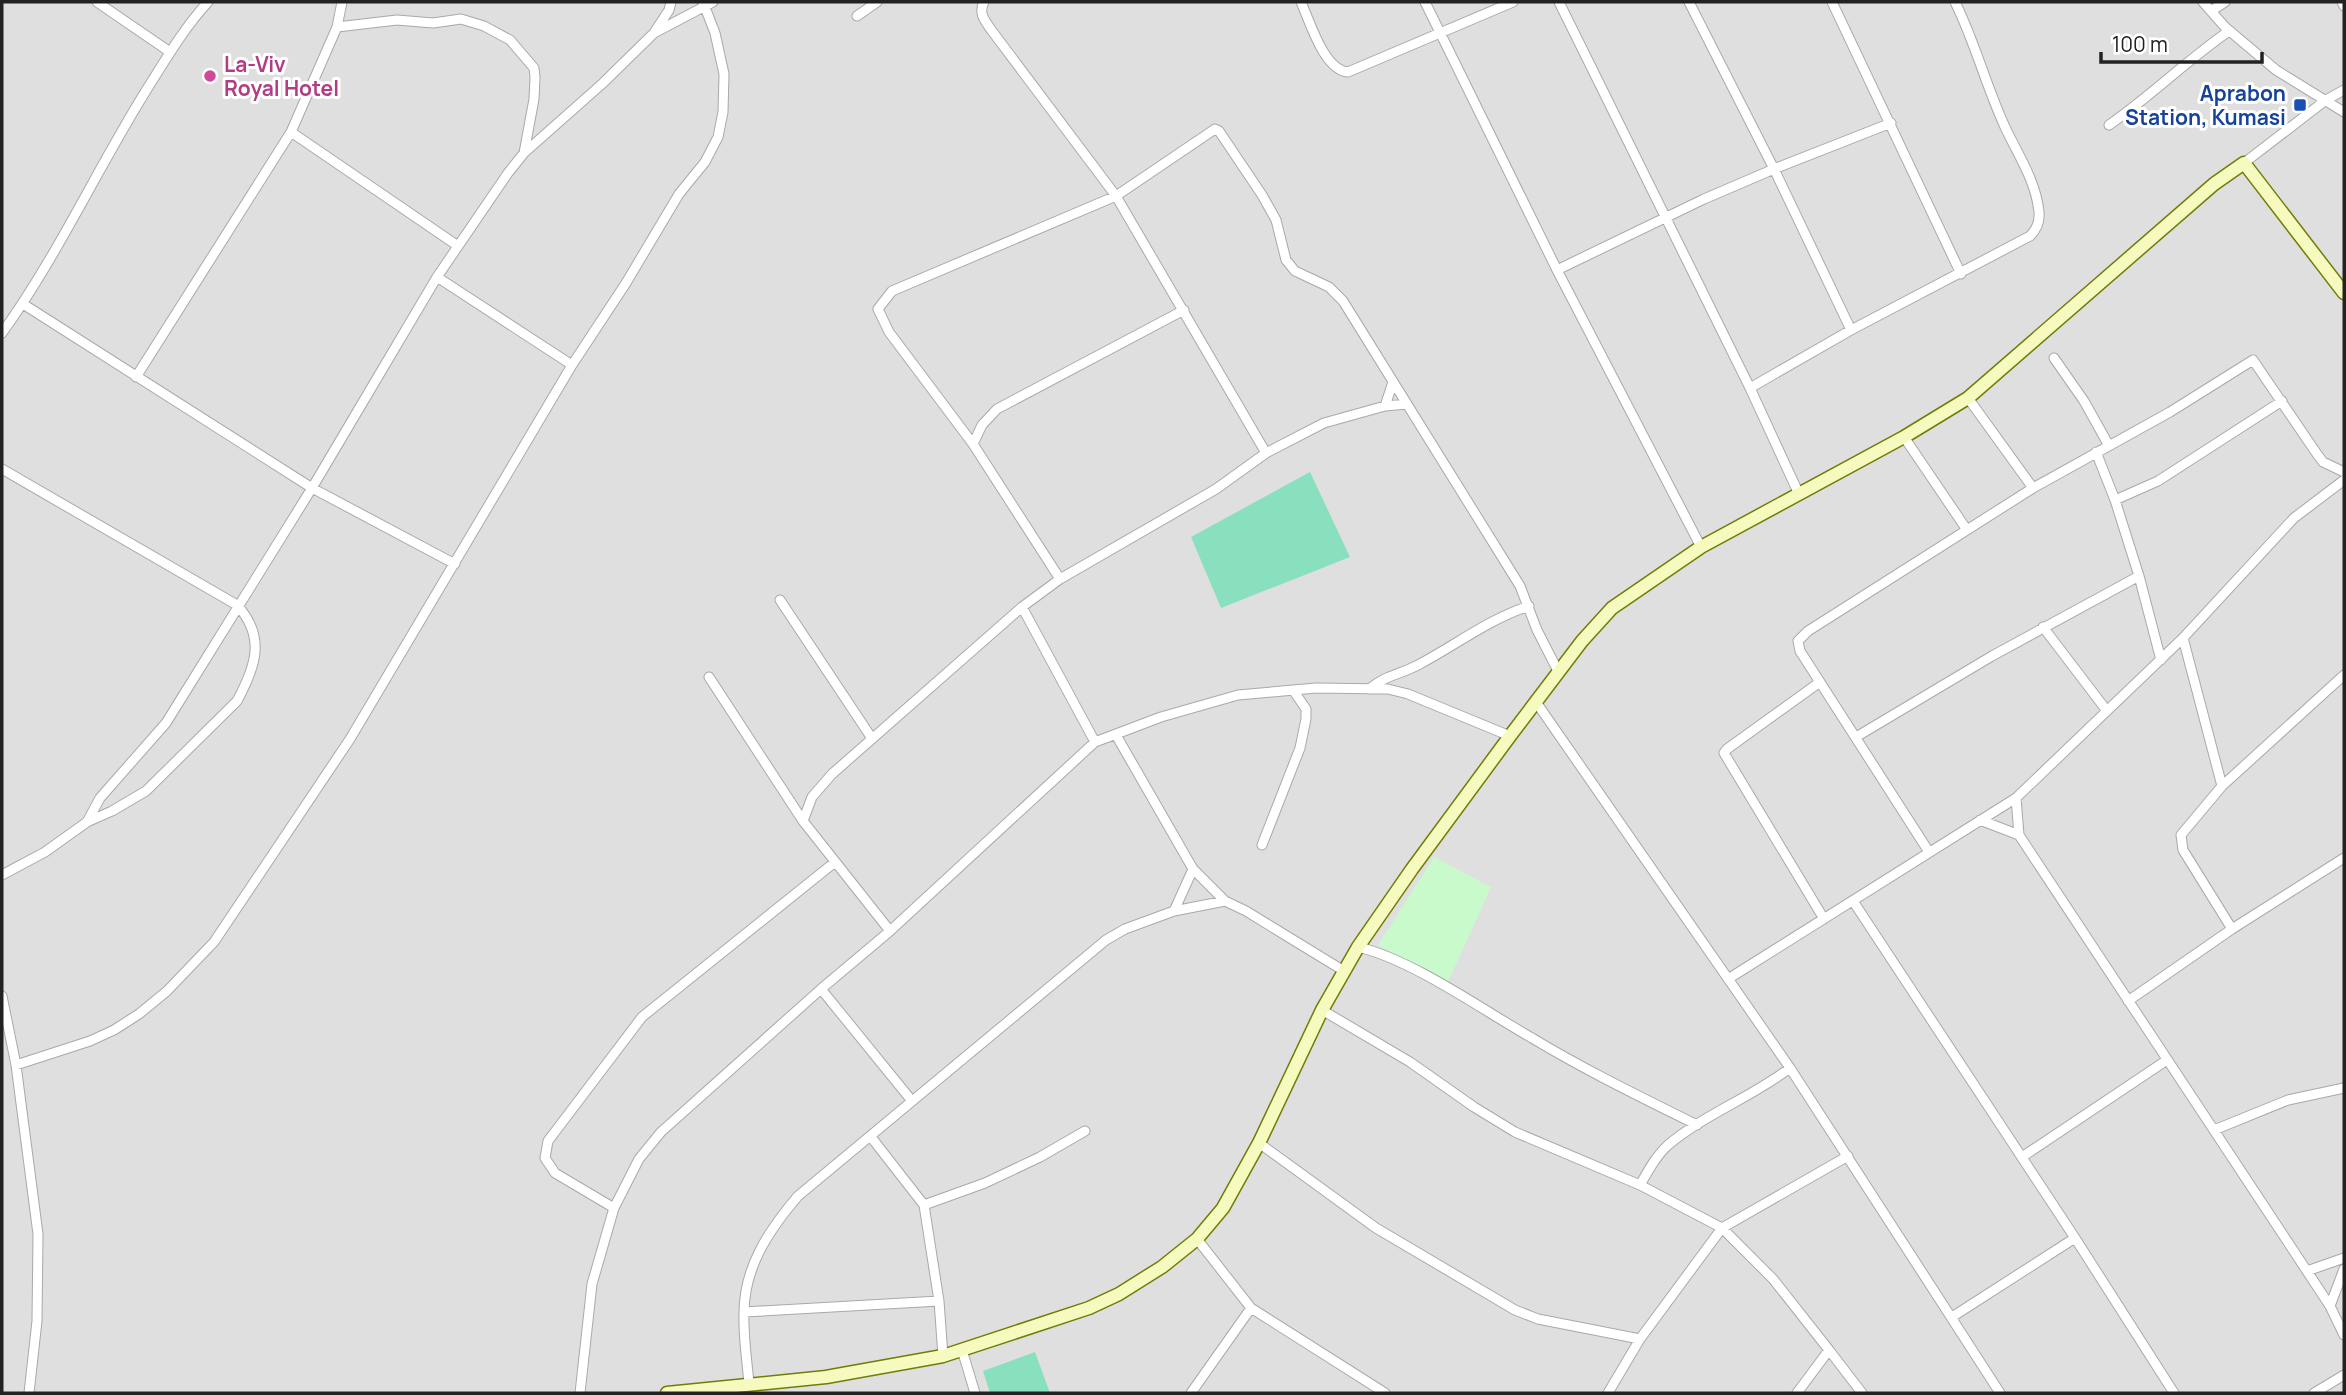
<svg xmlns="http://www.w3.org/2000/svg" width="2346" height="1395" viewBox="0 0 2346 1395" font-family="Manrope,sans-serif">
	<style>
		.residential { fill: #e0dfdf }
		.park { fill: #c8facc }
		.pitch { fill: #88e0be }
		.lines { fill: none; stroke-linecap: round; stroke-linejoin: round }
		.street-casing { stroke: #a9a9a9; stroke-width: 11 }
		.secondary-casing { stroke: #707d05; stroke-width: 15 }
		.street { stroke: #fff; stroke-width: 9 }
		.secondary { stroke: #f7fabf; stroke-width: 12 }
		.hotel-dot { fill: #d1479c; stroke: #fff; stroke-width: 2.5 }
		.transit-dot { fill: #1a4fb4; stroke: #fff; stroke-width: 2.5 }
		.labels { text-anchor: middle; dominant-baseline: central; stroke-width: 6; stroke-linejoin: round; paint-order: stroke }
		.hotel-label { font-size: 21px; font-weight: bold; fill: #b23c85; stroke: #fff; text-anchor: start }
		.transit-label { font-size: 21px; font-weight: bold; fill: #164399; stroke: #fff; text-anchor: end }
	</style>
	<rect width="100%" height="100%" fill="#f2efe9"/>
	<path class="residential" d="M2 2H2344V1393H2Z"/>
	<path class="park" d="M1434 857 1491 887 1448 982 1378 945Z"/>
	<path class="pitch" d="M1310 472 1350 557 1221 608 1191 537Z
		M1035 1352 1050 1393H990L983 1371Z"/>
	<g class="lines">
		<g class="street-casing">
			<path id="street" d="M97 2 170 52
				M984 2C978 13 985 21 992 31L1116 196 1266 453
				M1301 2C1310 22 1324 70 1348 72L1513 2
				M1425 2 1557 270 1701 547
				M1559 2 1750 388 1798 492
				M1689 2 1774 169 1851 330
				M1832 2 1961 274
				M2203 2 2225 27 2276 70 2344 112
				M2342 2 2344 6
				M2211 11 2225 2
				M857 16 877 2
				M337 27 397 20 433 23 461 19 484 26 510 40 534 68 535 77 534 99 524 153
				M656 32 713 2
				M2109 125C2151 96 2187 60 2229 31
				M291 132 458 246
				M2244 163 2326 100 2344 90
				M1557 270 1704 199 1774 169 1891 123
				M437 277 572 365
				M23 304 312 488 455 564
				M2 333C57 257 97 169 147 89 166 59 184 28 208 2
				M2054 358 2084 401 2108 444
				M136 377 291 132 337 27 342 2
				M1750 388 1851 330 2030 236C2037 229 2040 222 2039 212 2036 181 2018 155 2005 127 1986 86 1975 42 1955 2
				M1968 398 2033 488
				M1385 406 1393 382
				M1904 437 1967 530
				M973 444 982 425 997 409 1184 310
				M2096 452 2115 500 2139 576 2161 660
				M2 469 237 605C266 637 256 666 237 701L146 791 112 811 87 822 45 852 2 875
				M2115 500 2158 481 2282 401
				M1060 579 973 444 889 332 878 309 892 291 1116 196 1215 129 1219 131 1262 195 1276 220 1286 260 1295 271 1329 287 1343 301 1520 586 1537 630 1559 673
				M780 600 871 737
				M1022 607 1095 742
				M2043 627 2107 711
				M2183 638 2222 786
				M709 677 803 821
				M1820 682 1727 749 1724 753 1824 919
				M1369 689C1388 674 1399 675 1418 665 1456 645 1487 620 1529 606
				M1536 702 1790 1068 2000 1393
				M1116 735 1193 869 1225 901
				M1856 737 1992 656 2139 576
				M2016 798 2019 835 2330 1306 2344 1335
				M1980 820 2019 835
				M87 822 100 798 166 723 312 488 437 277 508 173 524 153 603 83 654 33 669 10 671 2
				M1262 845 1300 748 1306 719V709L1293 690
				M1929 852 1800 651 1798 641 1808 631 2033 488 2170 412 2253 360 2317 454 2323 462 2344 472
				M1853 901 2075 1238 2174 1393
				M1174 911 1193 869
				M2232 929 2183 850 2181 835 2222 786 2344 675
				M890 931 803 821 812 797 832 774 1022 607 1060 579 1216 489 1266 453 1324 423 1385 406 1407 404
				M1358 947C1413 960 1481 1009 1532 1038 1585 1070 1641 1097 1697 1125
				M1728 979 2016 798 2183 638 2294 518 2344 480
				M821 989 912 1101
				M2 996 16 1065 38 1234 37 1321 29 1393
				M2128 1001 2232 929 2344 858
				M1322 1010 1410 1062 1474 1107 1515 1132 1640 1185 1722 1228 1773 1279 1829 1350 1797 1393
				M16 1065 90 1041 114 1030 139 1014 167 991 214 942 350 739 572 365 626 283 679 194 705 162 718 137 723 112 724 74 715 33 703 2
				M2214 1130 2288 1100 2344 1088
				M871 1137 924 1205 939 1301 943 1356
				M1259 1143 1376 1228 1515 1310 1538 1319 1640 1339
				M2022 1157 2167 1060
				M1640 1185C1648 1171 1656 1156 1668 1145 1705 1114 1752 1097 1790 1068
				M924 1205 985 1183 1040 1157 1085 1131
				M614 1208 555 1173 545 1158 548 1141 642 1017 835 862
				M1197 1239 1251 1308 1385 1393
				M2307 1271 2344 1258
				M2330 1306 2344 1269
				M744 1312 939 1301
				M1952 1317 2075 1238
				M962 1350 975 1393
				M1829 1350 1862 1393
				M749 1384C747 1360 743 1336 744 1313 744 1267 769 1230 798 1196L1106 940 1125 929 1174 911 1225 901 1246 911 1344 971
				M580 1393 592 1284 614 1208 639 1159 661 1132 821 989 890 931 1095 742 1161 717 1238 695 1316 688 1388 689 1408 694 1510 736
				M1191 1393 1251 1308
				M1608 1393 1640 1339 1722 1228 1848 1156
				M2314 1393 2344 1375"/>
		</g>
		<g class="secondary-casing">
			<path id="secondary" d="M667 1393 826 1377 943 1356 1089 1308 1119 1294 1162 1267 1197 1239 1223 1208 1259 1143 1322 1010 1358 947 1412 869 1510 736 1582 641 1612 608 1701 547 1904 437 1968 398 2214 184 2244 163 2344 293"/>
		</g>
		<use href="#street" class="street"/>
		<use href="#secondary" class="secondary"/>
	</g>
	<circle class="hotel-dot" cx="210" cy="76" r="7"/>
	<rect class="transit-dot" x="2293" y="98" width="14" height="14" rx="3.5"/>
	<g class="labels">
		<g class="hotel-label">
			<text x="224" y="64">La-Viv<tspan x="224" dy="24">Royal Hotel</tspan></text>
		</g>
		<g class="transit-label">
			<text x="2286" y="93">Aprabon<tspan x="2286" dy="24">Station, Kumasi</tspan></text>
		</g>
	</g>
	<rect width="2346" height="1395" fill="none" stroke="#222222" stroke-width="7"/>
	<path d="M2101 52v10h161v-10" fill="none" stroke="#222222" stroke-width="3.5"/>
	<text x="2112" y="52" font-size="21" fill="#222222" stroke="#ffffff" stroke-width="5" paint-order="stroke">100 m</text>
</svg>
